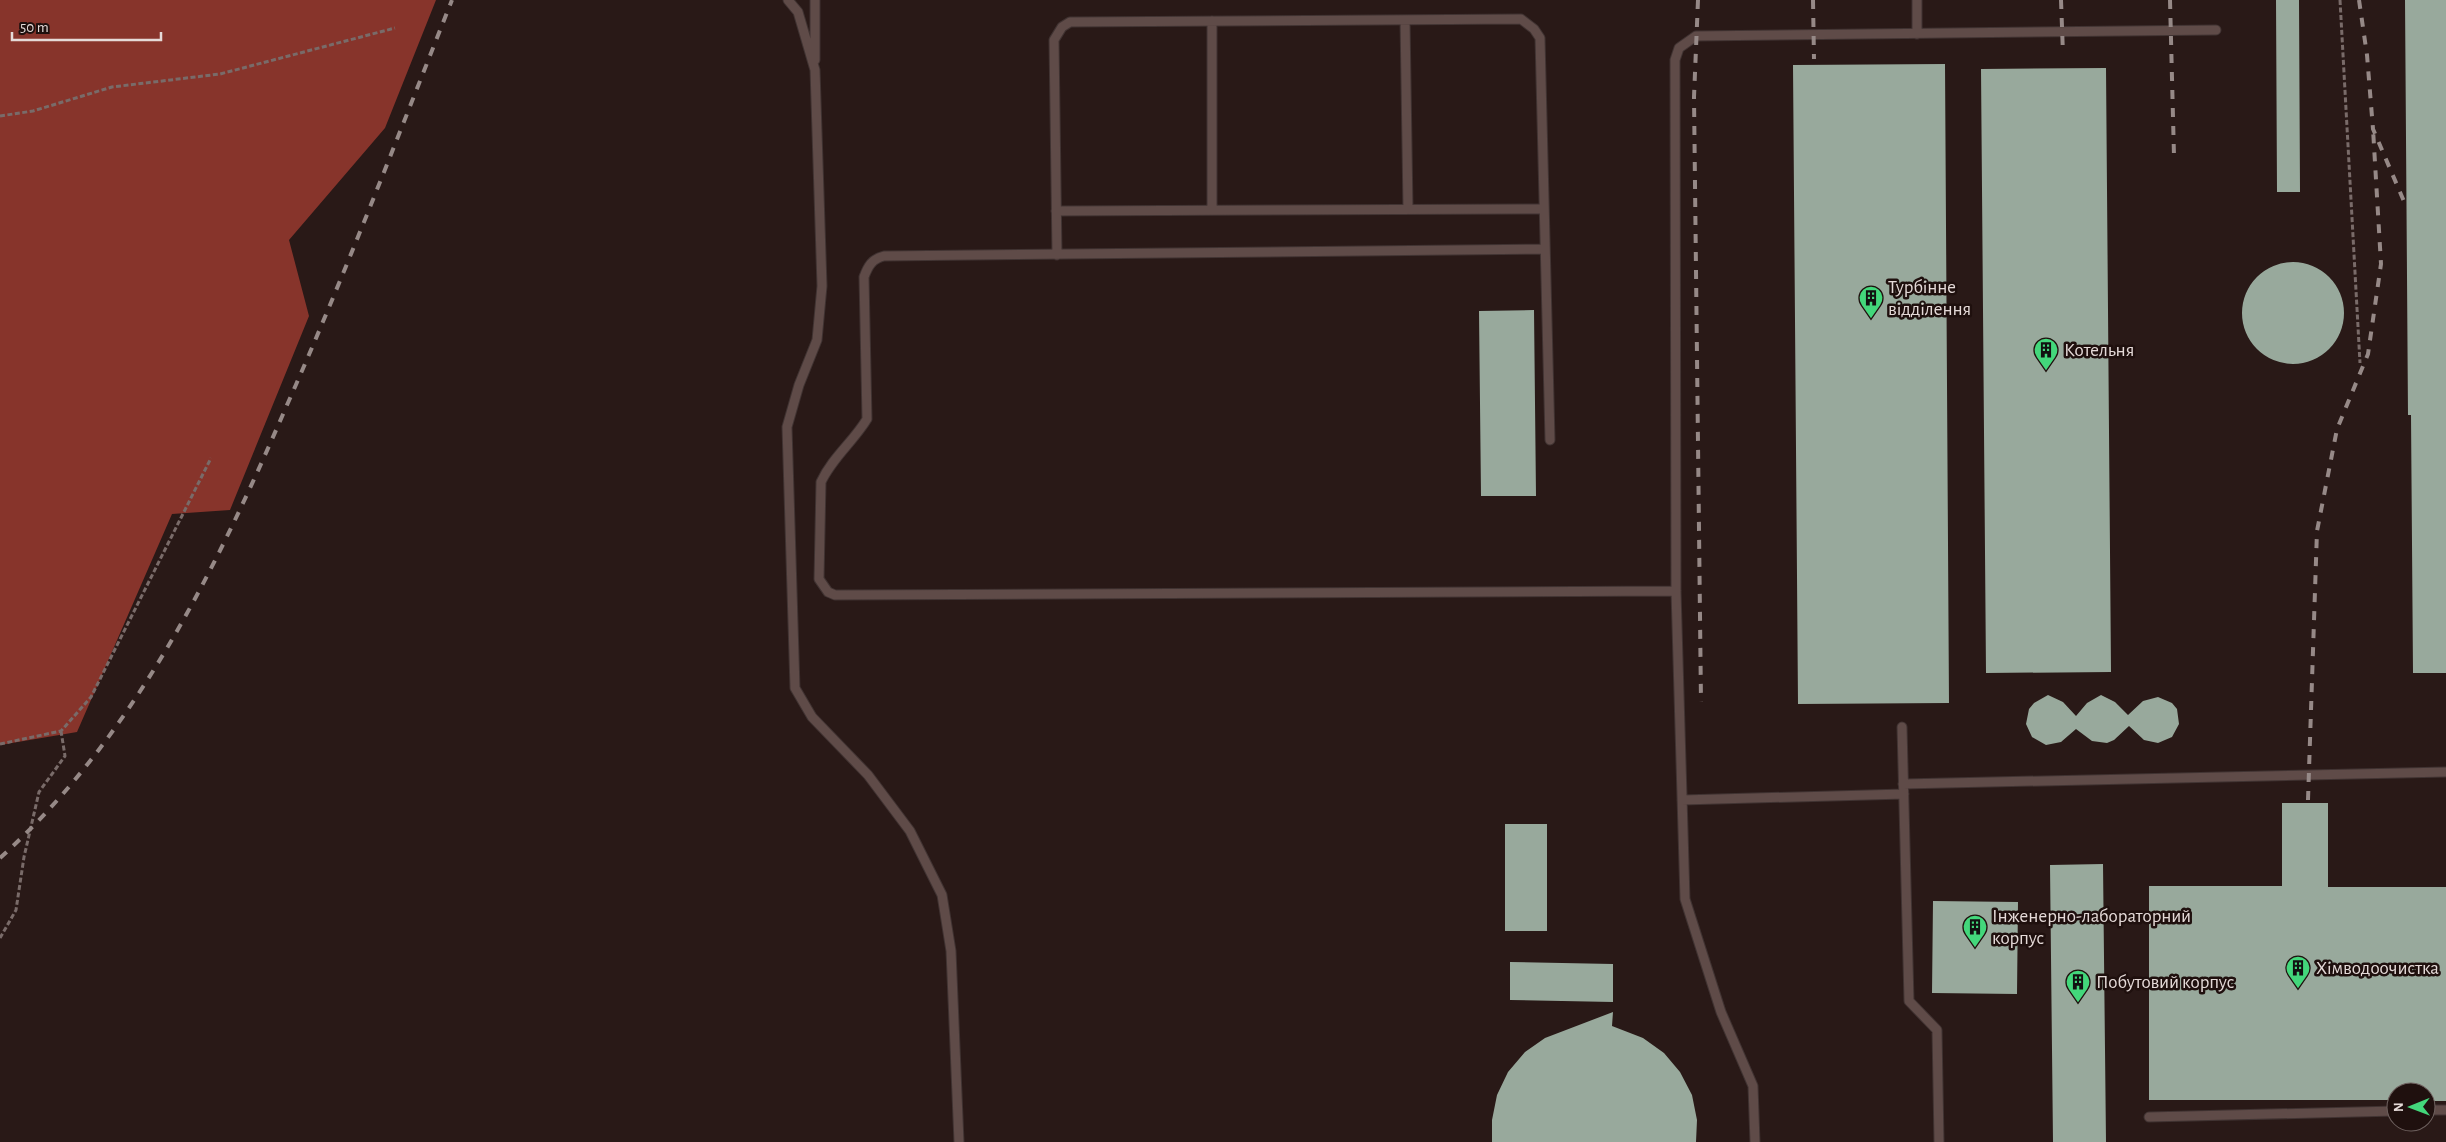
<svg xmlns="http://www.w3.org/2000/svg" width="2446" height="1142" viewBox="0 0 2446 1142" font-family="'Alegreya Sans',sans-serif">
<rect width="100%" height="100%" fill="#291917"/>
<path fill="#87342b" d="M0 0H436L385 128 289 240 309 316 230 510 172 514 77 732 0 745Z"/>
<path fill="#98a99c" d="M2276 0H2299L2300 192H2277Z
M2405 0H2446V673H2413L2411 415H2408Z
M1945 64 1949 703 1798 704 1793 65Z
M2106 68 2111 672 1986 673 1981 69Z
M2242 313a51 51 0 1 1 102 0a51 51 0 1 1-102 0Z
M1534 310 1536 496H1481L1479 311Z
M2048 695 2063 702 2076 716 2087 703 2101 695 2115 702 2128 715 2143 701 2158 697 2172 703 2177 709 2179 724 2172 737 2158 743 2144 740 2129 726 2114 740 2107 743 2092 741 2076 729 2061 742 2046 745 2032 737 2026 724 2029 709 2034 703Z
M2282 803H2328V887H2446V1101H2426V1092H2396V1100H2149V886H2282Z
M1505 824H1547V931H1505Z
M2103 864 2106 1142H2053L2050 865Z
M1933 901 2018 902 2017 994 1932 993Z
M1510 962 1613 964V1002L1510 1000Z
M1613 1012 1612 1026 1643 1038 1664 1053 1680 1072 1692 1095 1697 1120 1696 1142H1492V1120L1497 1095 1508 1072 1525 1052 1545 1038Z"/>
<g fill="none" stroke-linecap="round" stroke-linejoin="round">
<defs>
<path id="service" d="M788 0 798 12 815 70 822 286 817 340 799 385 787 427 795 688 812 717 868 775 910 831 942 895 951 951 959 1142
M815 0V60
M1405 20 1408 209
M1212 21V210
M1917 34V0
M1056 211 1544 209
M1545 249 884 256C872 259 868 266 864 277L867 419C853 442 832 458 821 482L819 579 828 592 835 595 1676 591
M1057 255 1054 40 1062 27 1070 22 1521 19 1534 29 1540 38 1550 440
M1902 727 1909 1001 1937 1030 1939 1142
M1903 784 2446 772
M1682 800 1904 794
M2426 1110H2446
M2149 1117 2396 1111
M1755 1142 1753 1086 1721 1012 1685 899 1676 591 1675 60 1679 48 1696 36 2216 30"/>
</defs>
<use href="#service" stroke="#403332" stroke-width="11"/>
<path stroke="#796b69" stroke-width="3" stroke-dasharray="5 2.5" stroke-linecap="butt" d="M2340 0 2360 363
M0 116 33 111 112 87 220 74 395 28
M0 744 61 731 91 697 211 458
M0 938 16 910 24 857 39 792 65 756 61 731"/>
<use href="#service" stroke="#5f4b48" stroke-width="9"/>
<path stroke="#968987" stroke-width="4" stroke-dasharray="9 9" stroke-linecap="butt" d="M1698 0 1694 97 1701 702
M1813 0 1814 59
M2061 0 2063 54
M2170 0 2174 156
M2359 0 2367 55 2373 129 2406 206
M2308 800 2317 531 2337 429 2368 354 2381 264 2373 129
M0 858C135 736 216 569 287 405 346 272 398 136 452 0"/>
</g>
<defs>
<symbol id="building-pin" viewBox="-11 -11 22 30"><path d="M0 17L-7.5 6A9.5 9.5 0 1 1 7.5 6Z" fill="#43d77b" stroke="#1f100e"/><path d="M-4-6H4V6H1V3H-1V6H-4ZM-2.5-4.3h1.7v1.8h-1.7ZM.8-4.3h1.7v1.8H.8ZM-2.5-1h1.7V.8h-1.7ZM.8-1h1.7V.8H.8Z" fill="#111"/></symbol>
</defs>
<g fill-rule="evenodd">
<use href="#building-pin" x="1857" y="284" width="28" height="38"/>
<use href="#building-pin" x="2032" y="336" width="28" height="38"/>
<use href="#building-pin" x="1961" y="913" width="28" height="38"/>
<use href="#building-pin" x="2284" y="954" width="28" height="38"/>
<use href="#building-pin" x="2064" y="968" width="28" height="38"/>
</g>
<g text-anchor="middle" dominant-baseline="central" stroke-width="5" stroke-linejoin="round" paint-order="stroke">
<g font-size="19" fill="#e5dad8" stroke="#1f100e" text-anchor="start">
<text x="1888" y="287">Турбінне<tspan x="1888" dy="22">відділення</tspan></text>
<text x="2064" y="350">Котельня</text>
<text x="1992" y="916">Інженерно-лабораторний<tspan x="1992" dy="22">корпус</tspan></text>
<text x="2316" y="968">Хімводоочистка</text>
<text x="2096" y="982">Побутовий корпус</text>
</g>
</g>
<g transform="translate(2411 1107) rotate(269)"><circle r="24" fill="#1f100e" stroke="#6e615f"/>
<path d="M0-4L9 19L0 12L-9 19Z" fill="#43d77b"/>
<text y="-8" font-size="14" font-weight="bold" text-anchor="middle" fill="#e5dad8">N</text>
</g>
<path d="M12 32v8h149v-8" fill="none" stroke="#e5dad8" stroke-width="2.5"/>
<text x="20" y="32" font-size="15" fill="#e5dad8" stroke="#1f100e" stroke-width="4" paint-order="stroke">50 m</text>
</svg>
